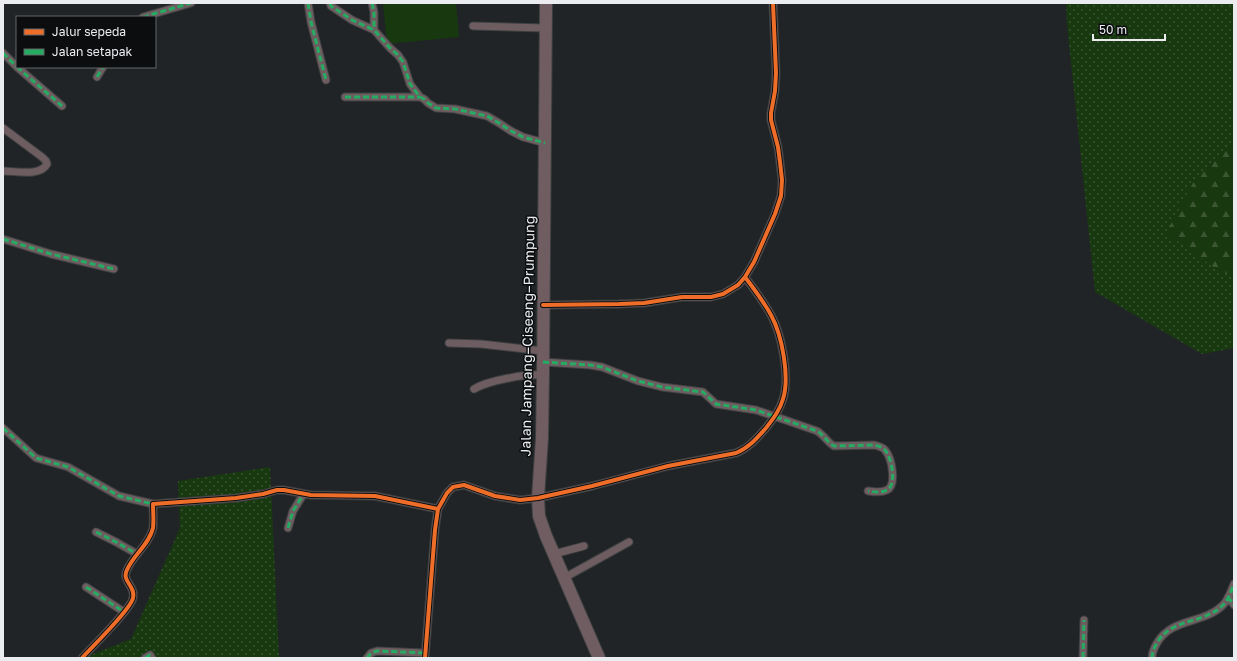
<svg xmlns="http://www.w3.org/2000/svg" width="1237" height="661" viewBox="0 0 1237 661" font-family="'Golos Text',sans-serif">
<defs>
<pattern id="grass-dots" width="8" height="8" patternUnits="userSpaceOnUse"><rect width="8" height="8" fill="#183910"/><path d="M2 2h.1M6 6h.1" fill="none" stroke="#3a5633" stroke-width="1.8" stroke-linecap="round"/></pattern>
<pattern id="forest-firs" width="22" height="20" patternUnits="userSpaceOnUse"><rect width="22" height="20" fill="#183910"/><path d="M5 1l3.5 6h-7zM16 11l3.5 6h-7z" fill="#3a5633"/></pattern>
</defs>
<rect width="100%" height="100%" fill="#212426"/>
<path fill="url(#grass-dots)" d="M1066 3H1234V348L1202 354 1095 292 1067 24Z
M270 467 279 658H83L131 639 180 528 178 481Z"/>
<path fill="url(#forest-firs)" d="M1234 141V275L1219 271 1166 233 1193 183Z"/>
<path fill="#183910" d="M383 3H456L459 37 387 44Z"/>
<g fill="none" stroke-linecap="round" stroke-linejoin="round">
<defs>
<path id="street" d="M308 3 311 22 326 80
M330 3 331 6 352 20 374 30 390 48 398 55 403 62 410 84 420 97 424 99 428 103 436 108 455 109 487 116 499 123 511 131 523 137 545 143
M372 3 374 12V30
M143 17 191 3
M473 26 546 28
M3 53 17 67
M17 67 62 106
M97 77 103 67
M345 97H420
M3 128 42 157 46 161 47 164C40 177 16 171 3 171
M3 239 51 254 114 269
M543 305 619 304 644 303 682 297H711L723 294 738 285 745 277 754 262 775 214 781 196 782 180 780 162 778 147 771 120V113L775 91 776 73 773 3
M449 343 481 344 543 351
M543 362 590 365 602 367 638 381 662 387 703 392 716 404 756 410 817 431C824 435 827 442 834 446L874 445C878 446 883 447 885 450 892 458 897 485 887 490 881 493 874 492 868 491
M474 389C489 380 526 374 543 375
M3 428 36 458 68 467 119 496 153 504
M288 528 293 511 303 495
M96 532 116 542 137 554
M554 554 584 546
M564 578 629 542
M86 587 124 612
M1228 597 1234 605
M82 658C92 647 131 609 133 598 136 586 121 581 127 570 133 555 149 545 153 528 154 521 153 512 153 504L236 498 263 494 277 490H284L311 495 375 496 438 509
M145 658 150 655 152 658
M367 658 371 653 377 651 425 653
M425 658 435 530 438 509 447 493 453 487 464 485 495 496 520 500 538 498 592 486 668 466 736 453C749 448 757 438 766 428 773 419 780 410 783 399 790 377 782 335 771 315 764 302 754 289 745 277
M1083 658 1084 620
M1152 658C1152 653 1154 648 1157 643 1171 618 1203 624 1222 606 1228 601 1231 591 1234 584"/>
<path id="primary" d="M546 3 543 375 542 438 538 498 539 516 546 536 599 658"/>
</defs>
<use href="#street" stroke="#3e4041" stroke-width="9"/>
<use href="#primary" stroke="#3e4041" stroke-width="14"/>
<use href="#street" stroke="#6e5d60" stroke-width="7"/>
<use href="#primary" stroke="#6f5d61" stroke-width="12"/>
<path stroke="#26ab63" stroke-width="3" stroke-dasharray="6 3" stroke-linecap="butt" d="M308 3 311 22 326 80
M330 3 331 6 352 20 374 30 390 48 398 55 403 62 410 84 420 97 424 99 428 103 436 108 455 109 487 116 499 123 511 131 523 137 545 143
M372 3 374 12V30
M143 17 191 3
M3 53 17 67
M17 67 62 106
M97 77 103 67
M345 97H420
M3 239 51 254 114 269
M543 362 590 365 602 367 638 381 662 387 703 392 716 404 756 410 817 431C824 435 827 442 834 446L874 445C878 446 883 447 885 450 892 458 897 485 887 490 881 493 874 492 868 491
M3 428 36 458 68 467 119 496 153 504
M288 528 293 511 303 495
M96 532 116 542 137 554
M86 587 124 612
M1228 597 1234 605
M145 658 150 655 152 658
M367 658 371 653 377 651 425 653
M1083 658 1084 620
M1152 658C1152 653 1154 648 1157 643 1171 618 1203 624 1222 606 1228 601 1231 591 1234 584"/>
<defs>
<path id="cycleway" d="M543 305 619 304 644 303 682 297H711L723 294 738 285 745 277 754 262 775 214 781 196 782 180 780 162 778 147 771 120V113L775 91 776 73 773 3
M82 658C92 647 131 609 133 598 136 586 121 581 127 570 133 555 149 545 153 528 154 521 153 512 153 504L236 498 263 494 277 490H284L311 495 375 496 438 509
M425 658 435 530 438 509 447 493 453 487 464 485 495 496 520 500 538 498 592 486 668 466 736 453C749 448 757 438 766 428 773 419 780 410 783 399 790 377 782 335 771 315 764 302 754 289 745 277"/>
</defs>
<use href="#cycleway" stroke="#0b0d0e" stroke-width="6"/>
<use href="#cycleway" stroke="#ee6e29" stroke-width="4"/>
</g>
<g text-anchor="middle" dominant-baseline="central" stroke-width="3" stroke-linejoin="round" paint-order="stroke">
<g font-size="14" fill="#eaecef" stroke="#0b0d0e">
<text transform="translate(527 336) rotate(-89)">Jalan Jampang–Ciseeng–Prumpung</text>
</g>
</g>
<rect width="1237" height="661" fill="none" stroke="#eaecef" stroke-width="8"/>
<rect x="16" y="16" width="140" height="52" fill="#0b0d0e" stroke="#646668"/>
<rect x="24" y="29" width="20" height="6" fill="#ee6e29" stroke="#646668"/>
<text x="52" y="36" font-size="12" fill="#eaecef">Jalur sepeda</text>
<rect x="24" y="49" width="20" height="6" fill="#26ab63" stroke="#646668"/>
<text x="52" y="56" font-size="12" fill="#eaecef">Jalan setapak</text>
<path d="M1093 34v6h72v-6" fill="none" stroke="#eaecef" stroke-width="2"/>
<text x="1099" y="34" font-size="12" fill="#eaecef" stroke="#0b0d0e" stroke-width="3" paint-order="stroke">50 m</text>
</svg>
